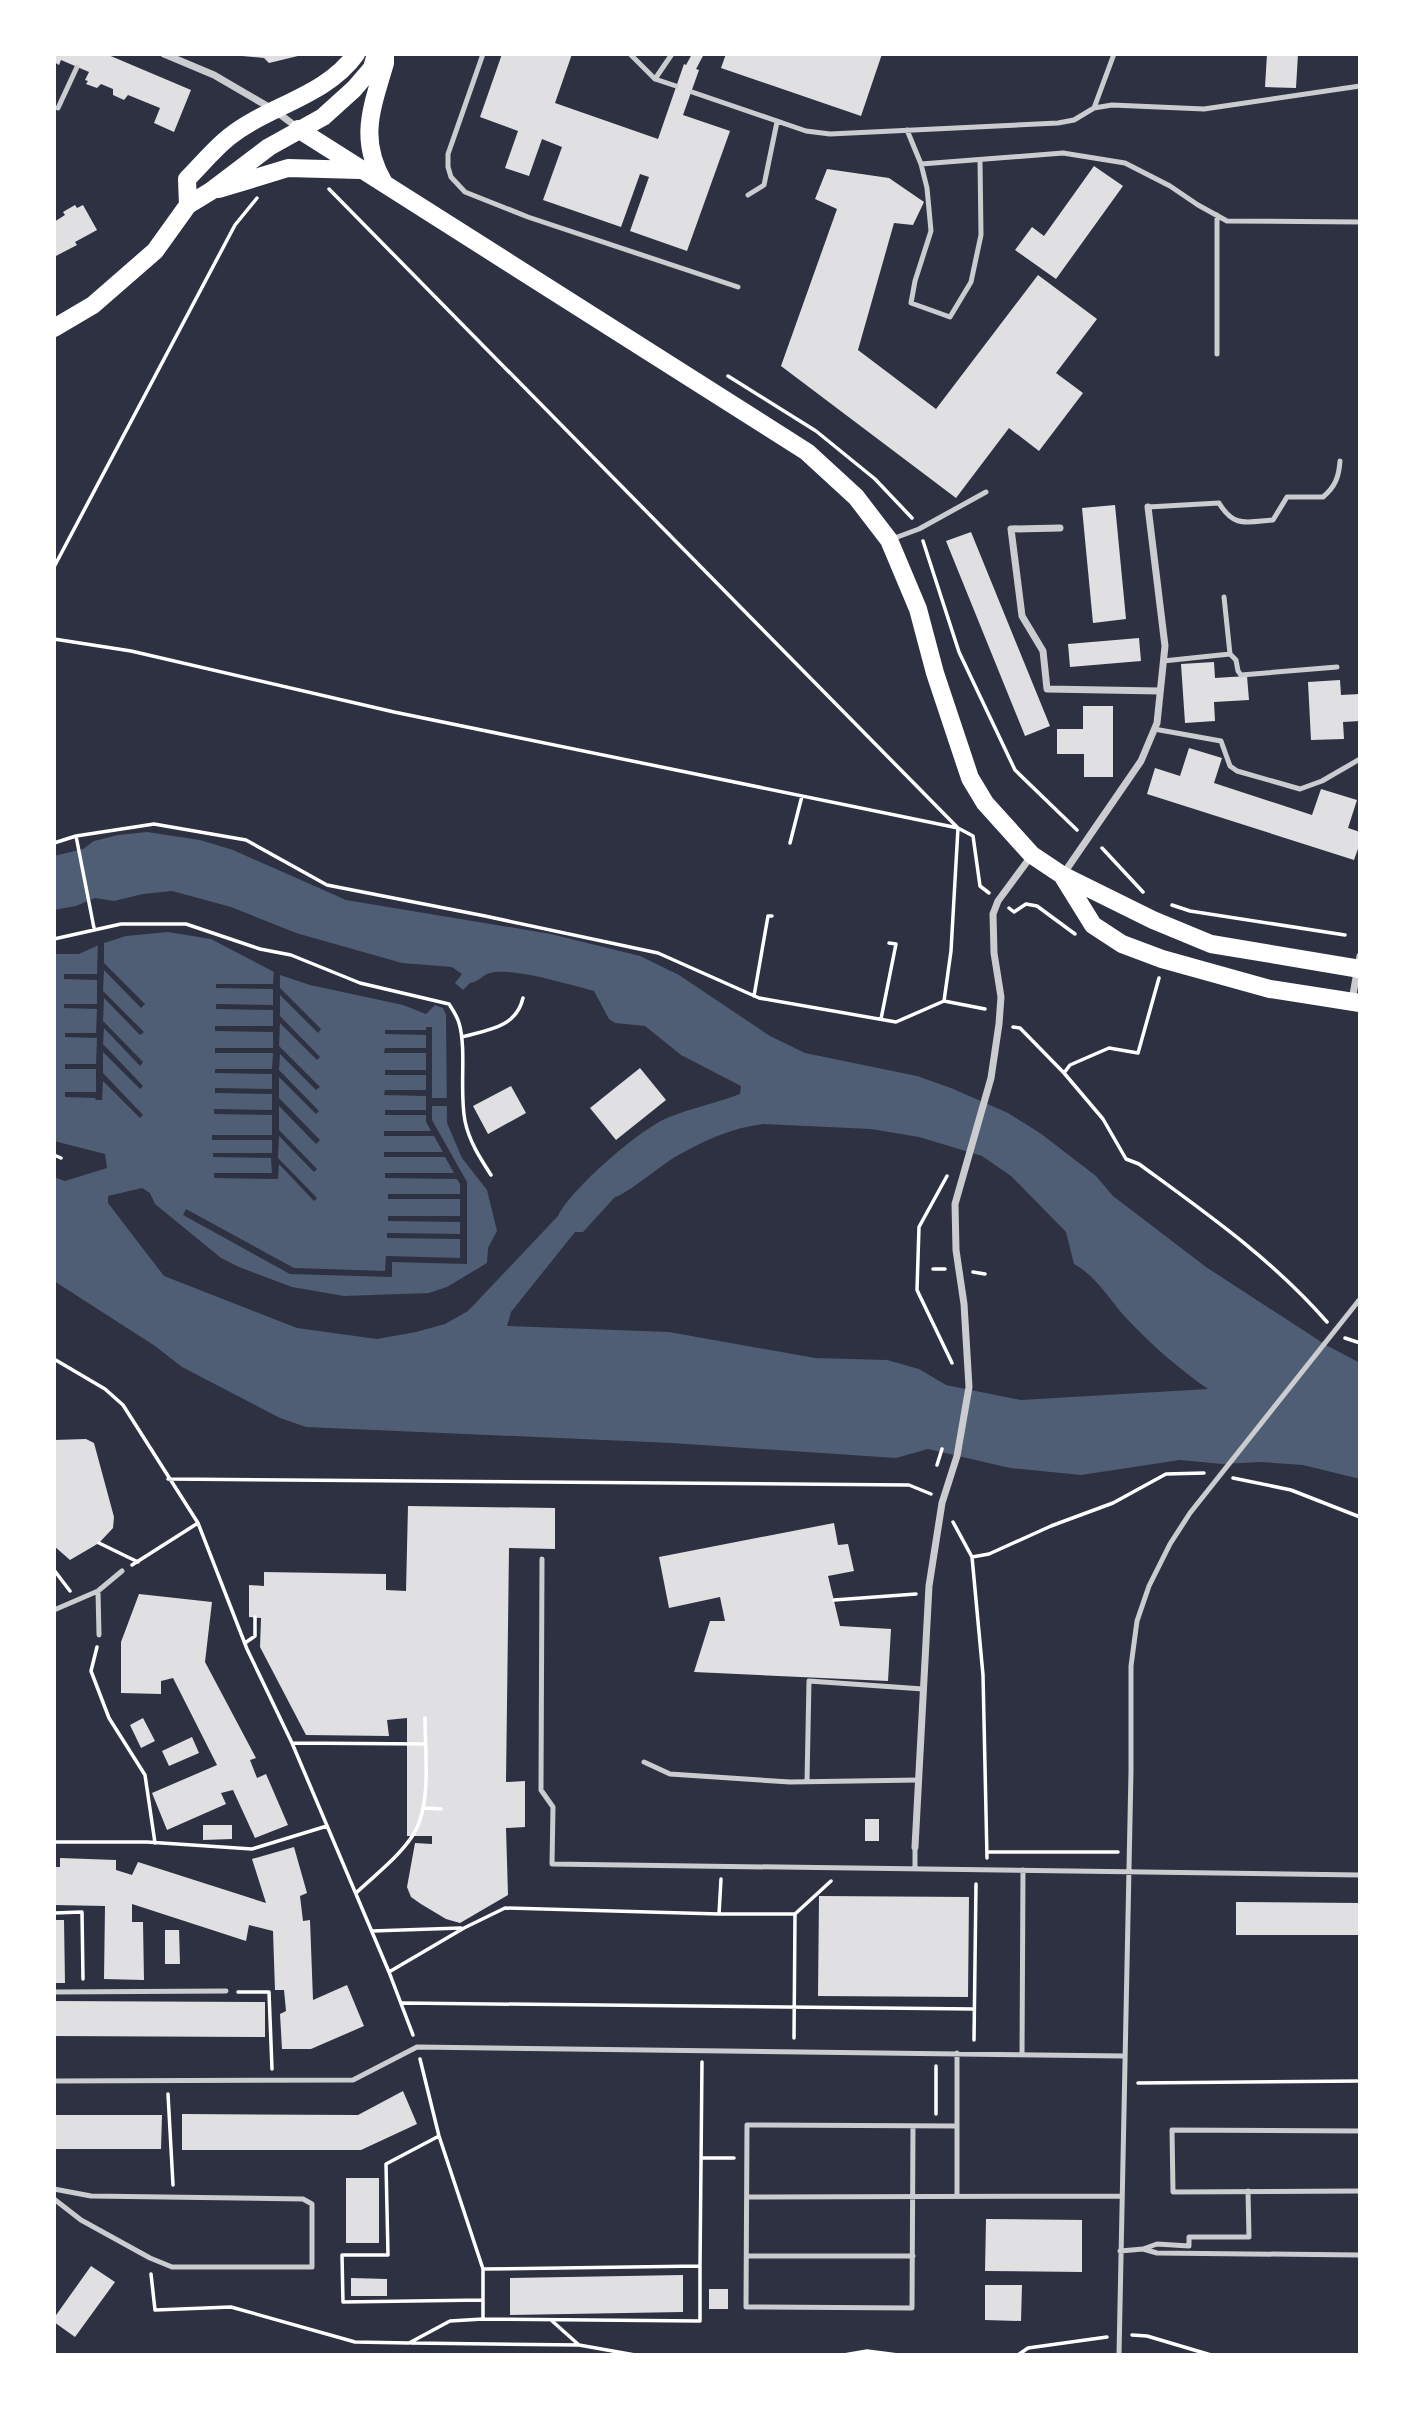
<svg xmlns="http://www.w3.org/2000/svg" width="1414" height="2409" viewBox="0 0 1414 2409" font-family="'Sofia Sans Condensed',sans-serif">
<rect width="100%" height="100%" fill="#2d3142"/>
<path fill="#4f5d75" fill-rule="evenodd" d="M147 832 200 840 233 850 346 900 551 934 640 956 679 975 770 1036 805 1053 917 1076 951 1088 1008 1113 1040 1133 1096 1176 1113 1196 1206 1267 1326 1345 1360 1363V1479L1303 1465 1261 1462 1222 1464 1180 1460 1081 1475 1010 1468 928 1449 896 1458 672 1443 306 1427 280 1418 182 1367 155 1346 54 1281V1177L65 1181 107 1168 105 1154 54 1141V954H79L101 944 126 936 168 932 211 939 280 975 310 985 403 1005 426 1014 435 1005 443 1008 446 1015 447 1123 462 1158 487 1190 497 1231 488 1248 487 1263 447 1287 429 1293 344 1296 292 1287 239 1267 221 1258 155 1204 150 1193 142 1188 108 1196V1203L164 1276 297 1328 377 1339 416 1332 445 1324 468 1311 558 1216C571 1189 639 1130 667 1118 691 1108 716 1103 740 1094L741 1086 681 1055 645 1026 615 1023 609 1019 594 991C570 985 512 967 490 973 482 975 479 982 470 983L463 990 455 983 462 974 452 967 402 963 296 933 231 907 172 891 143 894 114 901 95 898 76 906 54 910V856L83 849 94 841 118 835ZM763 1124 871 1129 919 1137 982 1156 1011 1176 1066 1232 1074 1264C1098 1277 1111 1303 1130 1322 1154 1347 1179 1369 1208 1389L1021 1400 946 1385 919 1369 887 1360 815 1358 669 1332 507 1326 511 1312 575 1232H583L615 1197C624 1196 663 1164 675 1157 703 1141 731 1128 763 1124Z"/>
<path fill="#2d3142" d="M104 939V963L145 1004 141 1008 104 970 103 991 144 1032 140 1035 104 998 103 1021 143 1062 140 1066 104 1028 103 1044 143 1086 140 1089 103 1052V1073L143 1115 140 1118 103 1081 102 1100H96L95 1098 65 1097V1092H96V1069H65V1064H96L97 1038 65 1037V1033H96L97 1009 64 1008V1004H97V980L64 979V974H97L98 941Z
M274 967 280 971V988L321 1029 318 1033 280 995V1016L320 1057 317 1060 280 1023 279 1046 320 1087 316 1090 280 1054 279 1070 319 1111 316 1114 279 1077V1098L320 1140 316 1144 279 1106V1130L317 1169 314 1172 279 1136 278 1158 317 1198 314 1201 279 1164 278 1179 214 1178V1173H272L271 1158 213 1157V1153H272V1140H212V1135H272V1115L214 1114V1109L272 1110V1094L215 1093V1088L272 1089V1074L215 1073V1069H272L273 1053H215V1048H273V1032L215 1031V1026H273V1010L216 1009V1004L273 1005V989L216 988V984H273Z
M426 1027H432V1098H450V1106H432V1120L467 1182V1264L392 1262V1277L290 1274 183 1215 186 1209 294 1268 385 1271 386 1256 460 1258V1239L387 1238V1233L460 1234V1222L388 1221V1216H460V1199H388V1194H460V1184L457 1179 385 1178V1173H454L445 1157H384V1152H443L434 1136H384V1131H431L426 1122V1115H385V1110H426V1096L384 1095 385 1090H426V1075H385V1070H426V1053H384L385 1048H426V1035L385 1034V1030H426Z"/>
<path fill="#e0e0e3" d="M54 54H106L191 90 174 132 154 123 160 108 128 95 124 100 113 95V89L101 84 97 88 86 84 88 81 85 80 89 72 61 60 59 65 54 62Z
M242 54H302V55L269 63 264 58 242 56Z
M502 54H572L555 103 658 139 684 64 686 65 692 54H704L696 69 699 70 683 115 730 131 687 251 630 231 649 177 640 174 621 227 543 200 562 147 542 139 529 176 505 168 518 131 480 117Z
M726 54H882L861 116 721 68Z
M1267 54H1298L1296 88 1265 87Z
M1094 166 1123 186 1056 279 1015 250 1032 227 1044 236Z
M827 169 889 178 924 202 913 225 894 223 858 350 936 409 1038 275 1097 319 1056 373 1083 393 1039 451 1009 428 956 498 781 366 837 209 815 199Z
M75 205 77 208 83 205 97 230 75 242 77 245 54 257V222L65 215 63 212Z
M1115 505 1126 619 1093 623 1082 508Z
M971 532 1050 726 1025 736 946 541Z
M1139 638 1141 661 1070 667 1068 644Z
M1214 662 1215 678 1247 676 1249 700 1214 702 1215 721 1185 723 1181 664Z
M1340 680 1341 695 1360 694V721L1343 722 1344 739 1311 740 1308 682Z
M1083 706H1113V777H1084V754H1057V729H1083Z
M1189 748 1222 758 1214 783 1312 815 1321 789 1357 800 1348 828 1360 832V843L1354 860 1147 794 1155 768 1180 776Z
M640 1068 666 1100 616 1140 590 1108Z
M511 1086 526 1113 488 1134 473 1106Z
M86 1439 94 1443 114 1517 113 1528 99 1543 70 1560 54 1546V1440Z
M408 1506 555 1508V1549L509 1548 506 1782 525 1781V1827L506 1828 508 1895 460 1923 446 1919 421 1904 411 1897 407 1887 415 1843 432 1844V1836H407V1718L387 1720 389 1736 306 1735 260 1647 261 1618 249 1617V1585L264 1586V1572L386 1574V1590L406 1591Z
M834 1523 838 1545 848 1544 854 1571 828 1576 840 1626 891 1629 888 1681 694 1672 710 1621H725L720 1597 669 1608 659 1557Z
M139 1594 212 1602 205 1662 256 1758 250 1760 257 1778 266 1774 288 1825 255 1838 233 1790 221 1793 226 1804 167 1830 152 1793 217 1765 173 1678 161 1681V1694L121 1693V1642Z
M143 1718 155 1741 141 1748 130 1725Z
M192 1737 199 1753 169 1766 162 1751Z
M865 1819H879V1841H865Z
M203 1825H232V1839L203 1840Z
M294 1847 307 1893 300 1896 303 1921 310 1920 313 2000 347 1985 364 2026 311 2049H282L280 2014 286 2011 284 1990H275L273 1931 249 1925 246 1941 132 1904V1922H143L144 1980 104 1979 105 1906 54 1905V1867H60V1858L116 1860V1870L132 1875 138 1862 266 1903 252 1859Z
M819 1896 969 1897 968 1997 818 1996Z
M1236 1902 1360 1903V1935H1236Z
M54 1920H64L65 1983H54Z
M165 1930H179L180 1964H165Z
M54 2001 265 2002V2037L54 2036Z
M403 2091 417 2124 361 2150H182V2114L358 2115Z
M54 2115H162L161 2149H54Z
M346 2178H379V2243H346Z
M986 2219 1082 2220V2272L985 2271Z
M91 2266 115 2282 75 2337 54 2322V2318Z
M683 2275V2312L510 2315V2278Z
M351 2278 387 2279V2296H351Z
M985 2285H1022L1021 2321 985 2320Z
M709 2289H728V2309H709Z"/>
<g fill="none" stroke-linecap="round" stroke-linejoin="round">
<path stroke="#fff" stroke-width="3.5" d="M329 189 957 827
M728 376 816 431 875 479 912 518
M923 541 959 652 1015 770 1077 830
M54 567 235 225 257 198
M54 639 131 651 394 712 958 828 973 836 980 886 989 893
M76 836 94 928
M54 843 76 836 154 824 246 840 327 885 485 916 658 953 759 998 896 1022 944 1001 985 1009
M790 843 802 796
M1102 848 1143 892
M1172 905 1190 911 1345 935
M1009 908 1014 912 1026 904 1037 906 1075 934
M54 939 121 924H186L260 949 291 955 360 983 449 1004C453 1010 457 1016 459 1023 467 1050 459 1091 465 1121 469 1141 480 1158 491 1175
M754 996 768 916H772
M944 1001 951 951 958 828
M881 1019 896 944 889 943
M1013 1027 1020 1028 1064 1073 1103 1119 1126 1159 1139 1164C1206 1213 1272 1259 1327 1322
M462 1037C487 1030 516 1028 523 998
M1064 1073 1070 1065 1109 1048 1138 1053 1159 978
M54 1155 61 1158
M947 1176 919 1227 917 1290 952 1363
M933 1269H945
M973 1272 985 1274
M1345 1338 1360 1343
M54 1359 105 1389 123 1405 198 1523 247 1649 292 1743 389 1972 413 2035
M937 1465 942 1449
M1233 1478 1291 1490 1360 1517
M168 1479 909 1485 931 1494
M953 1522 972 1557 983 1675 987 1858
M99 1543 138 1562
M972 1557 989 1554 1051 1526 1113 1503 1166 1474 1204 1473
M132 1565 198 1523
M54 1570 70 1591
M834 1600 916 1594
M245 1643 255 1636V1617
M97 1647 91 1671 109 1718 145 1775 155 1843
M292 1743 425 1744
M424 1808 441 1809
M54 1842H147L252 1849 327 1826
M987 1852H1118
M356 1893C375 1875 399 1857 413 1835 432 1805 425 1753 425 1718
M54 1913 82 1912 83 1979
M719 1914 721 1879
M372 1931 461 1928
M389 1972 464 1928 505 1908 719 1914H795L831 1881
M238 1992H269L272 2069
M402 2003 974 2009
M794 2038 795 1914
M974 2040 976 1884
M420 2059 439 2136 483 2269V2319L700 2321V2266
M1138 2083 1360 2081
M168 2094 173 2185
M936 2114V2066
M439 2136 386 2164 388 2255H342L343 2302 483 2300
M701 2158H734
M483 2269 700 2266 702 2062
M151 2274 155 2310 231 2307 355 2342 409 2343 450 2321 483 2319
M551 2320 579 2345 635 2355
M1132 2335 1147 2336 1211 2355
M411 2343 579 2345
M844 2355 867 2351 898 2355
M1018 2355 1028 2348 1107 2337"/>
<path stroke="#caccd0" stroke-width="5" d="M483 54 448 154V167L451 177 465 192 528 217 738 287
M630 54 655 79 676 86
M655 79 672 54
M692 92 806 131 830 134 1058 123 1074 120 1094 108 1112 105 1204 109 1360 86
M58 108 77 67
M1094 108 1114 54
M907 130 921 164 1063 153 1125 163 1170 186 1198 205 1227 221 1360 222
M921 164 927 188 931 231 915 281 911 303 950 317 971 282 981 235 980 160
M748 195 764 185 777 122
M1217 354V215
M1148 507 1219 503C1234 528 1246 522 1273 520L1287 497H1323C1335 487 1339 477 1340 461
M892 539 919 529 986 492
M1224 597 1230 654
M1163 661 1230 654 1236 660 1238 671 1241 675 1337 667
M1154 729 1221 741 1230 766 1237 771 1300 789 1322 781 1360 759
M542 1559 541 1790 553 1807 552 1864 1360 1875
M98 1591 99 1635
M54 1610 98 1591 122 1571
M644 1762 670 1774 790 1782 918 1780
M807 1782 809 1681 923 1689
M915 1847V1869
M54 1992 226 1991
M957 2053V2196
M1022 2055 1023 1870
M54 2081 353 2080 417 2047 1124 2056
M913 2126 912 2308 746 2307 747 2125 956 2126
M1360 2131 1172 2130 1173 2192 1360 2191
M54 2189 91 2196 303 2199 312 2204V2267H172L150 2258 81 2220 54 2199
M747 2197 1121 2196
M1143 2249 1157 2244 1189 2246V2237H1249L1248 2191
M1120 2251 1143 2249 1157 2253 1360 2255
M747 2256H913
M1119 2355 1131 1771V1666L1137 1621 1149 1586 1170 1544 1190 1513 1360 1299"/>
<path stroke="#caccd0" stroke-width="7" d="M164 54 214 75 274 110 298 128
M1060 528 1011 529 1022 616 1043 651 1047 689 1160 691
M1064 873 1141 761 1157 723 1165 646 1148 507
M1352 1000 1360 956
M915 1847 929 1586 942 1503 957 1456 969 1387 964 1304 956 1250 955 1204 991 1078 999 1024 1001 997 994 953 993 914 998 901 1032 855"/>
<path stroke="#fff" stroke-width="18" d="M298 129 807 452 856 497 889 540 918 609 935 673 970 778 985 803 1032 855 1062 875 1153 920 1211 944 1360 969
M384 183C358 139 372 108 385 63V56
M219 189 288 168 360 170
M188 205 187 179C201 165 214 149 229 137 269 105 325 97 356 54
M54 328 93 305 155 251 188 205 211 191 269 147 323 117 354 89 372 68 376 54
M1062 875 1093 925 1122 944 1162 959 1270 989 1360 1003"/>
</g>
<rect width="1414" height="2409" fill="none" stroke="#ffffff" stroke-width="112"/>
</svg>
